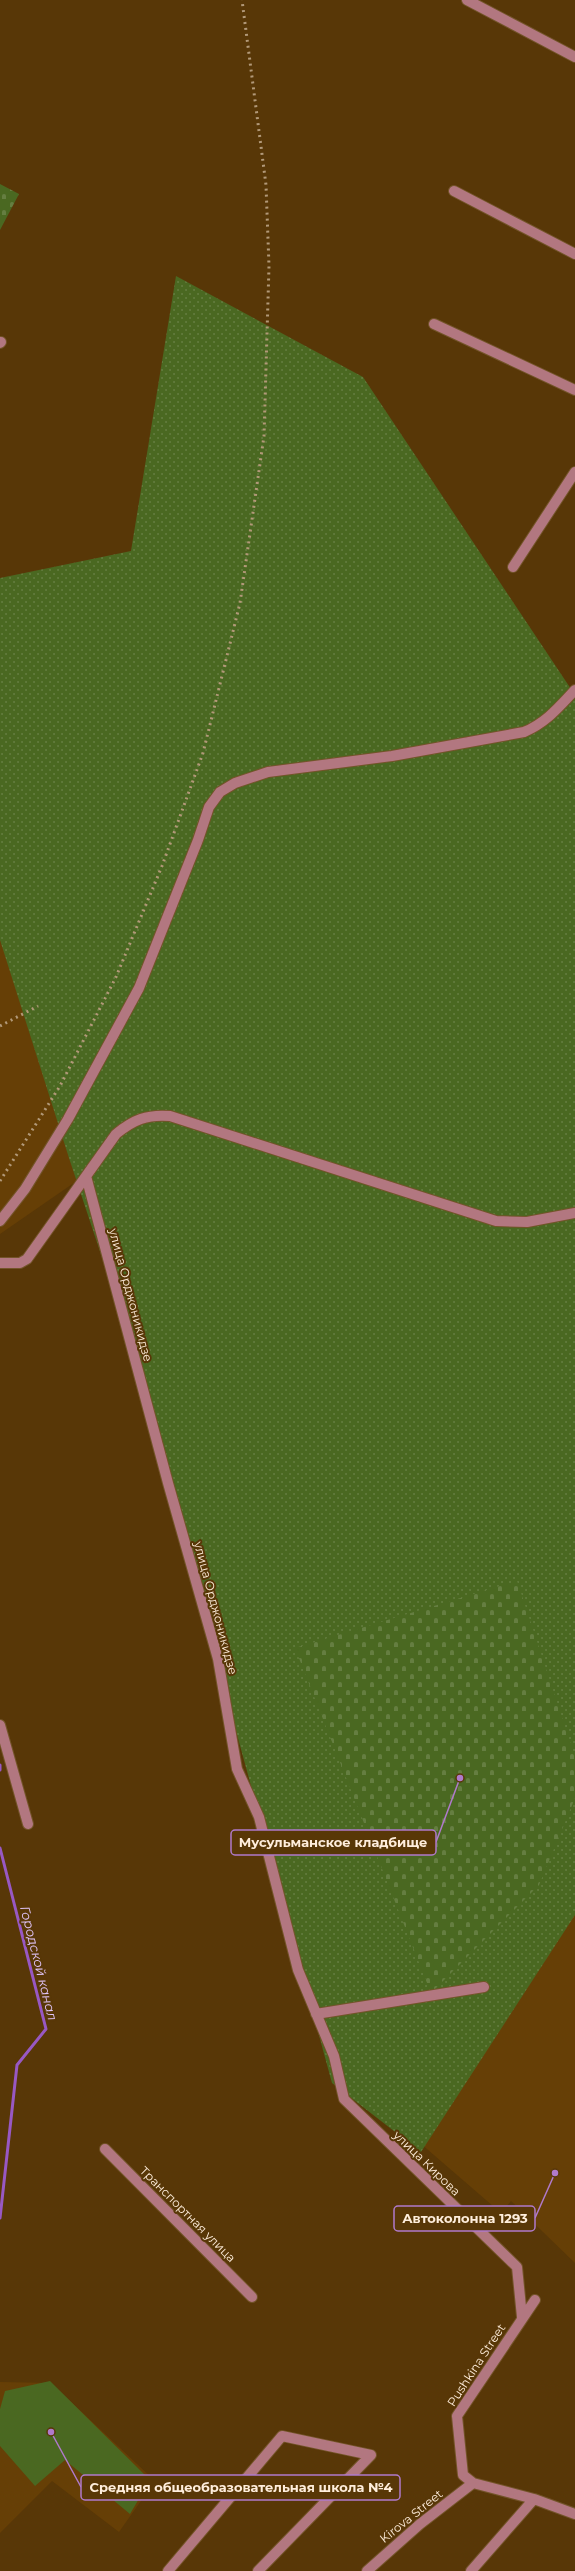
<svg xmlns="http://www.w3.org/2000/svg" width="575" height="2571" viewBox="0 0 575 2571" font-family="Montserrat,sans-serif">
<defs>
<pattern id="grass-dots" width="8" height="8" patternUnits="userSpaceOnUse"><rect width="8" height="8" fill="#4a6821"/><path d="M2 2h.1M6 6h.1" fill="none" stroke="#657e41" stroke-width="1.8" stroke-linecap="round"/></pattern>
<pattern id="cemetery-stones" width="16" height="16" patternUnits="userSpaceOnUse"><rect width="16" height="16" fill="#4a6821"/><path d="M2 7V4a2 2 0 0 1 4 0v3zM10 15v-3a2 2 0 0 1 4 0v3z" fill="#657e41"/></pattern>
</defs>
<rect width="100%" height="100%" fill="#583707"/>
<path fill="#663f06" d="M0 879 94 1169 0 1234Z
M575 1891V2263L511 2201 501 2213 420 2143Z
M0 2382 51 2383 155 2481 119 2532 52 2481 0 2533Z"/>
<path fill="url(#grass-dots)" d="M176 276 363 377 573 692 575 699V1915L421 2152 332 2083 130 1342 69 1158 0 940V578L131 551Z"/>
<path fill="url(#cemetery-stones)" d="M0 184 19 194 0 230Z
M517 1581 575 1757V1798L539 1885 431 1993 295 1648Z"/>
<path fill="#4a6821" d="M50 2381 150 2480 130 2514 65 2460 35 2486 0 2446V2409L5 2391Z"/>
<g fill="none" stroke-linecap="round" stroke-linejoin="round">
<path stroke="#9858c3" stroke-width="3" d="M0 1765V1770
M0 1848 46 2029 17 2065 0 2218"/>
<defs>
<path id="minor" d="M467 0 575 57
M454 191 575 254
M434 324 575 390
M0 343 1 342
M513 567 575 472
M86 1176 168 1483 218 1659 237 1769 259 1817 298 1970 334 2056 344 2099 517 2267 522 2317
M0 1221 25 1189 68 1119 139 988 198 840 209 807 220 792 235 783 268 772 392 756 524 732C546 723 559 707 575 690
M0 1263H20L27 1259 116 1134C133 1120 147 1114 170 1116L496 1221 527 1222 575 1213
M0 1725 28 1824
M316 2014 484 1987
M105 2149 252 2297
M535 2300 457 2416 463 2475 473 2483 534 2499 575 2514
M168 2571 282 2436 371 2455
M258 2571 371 2455
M367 2571 420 2524 473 2483
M471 2571 534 2499"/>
</defs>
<use href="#minor" stroke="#735429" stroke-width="12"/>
<use href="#minor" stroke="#b27780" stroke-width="10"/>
<path stroke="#b29979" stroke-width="3" stroke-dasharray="2 4" stroke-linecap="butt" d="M0 1026 38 1006
M0 1181 60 1086 116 977 162 866 203 753 240 603 264 436 269 266 266 185 242 0"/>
</g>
<g text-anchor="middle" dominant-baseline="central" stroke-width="4" stroke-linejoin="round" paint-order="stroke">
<g font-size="12" fill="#ffeedc" stroke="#583707">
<text transform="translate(131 1295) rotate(75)">улица Орджоникидзе</text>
<text transform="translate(216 1608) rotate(75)">улица Орджоникидзе</text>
<text transform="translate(427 2163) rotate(44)">улица Кирова</text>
<text transform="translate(188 2214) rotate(45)">Транспортная улица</text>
<text transform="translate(476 2365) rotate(-57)">Pushkina Street</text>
<text transform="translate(411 2516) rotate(-39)">Kirova Street</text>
</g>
<g font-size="13" font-style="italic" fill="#e2c5fa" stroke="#583707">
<text transform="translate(39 1963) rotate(76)">Городской канал</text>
</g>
</g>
<path fill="none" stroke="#b07acb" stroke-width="1.5" d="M460 1778L436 1842M555 2173L535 2218M51 2432L81 2487"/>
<g fill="#b07acb" stroke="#583707" stroke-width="1.5">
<circle cx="460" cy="1778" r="4"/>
<circle cx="555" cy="2173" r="4"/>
<circle cx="51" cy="2432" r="4"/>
</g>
<g fill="#583707" stroke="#b07acb" stroke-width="1.5">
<rect x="231" y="1830" width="205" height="25" rx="4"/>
<rect x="394" y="2206" width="141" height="25" rx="4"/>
<rect x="81" y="2475" width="319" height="25" rx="4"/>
</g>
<g font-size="13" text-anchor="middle" font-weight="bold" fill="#ffeedc">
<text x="333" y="1847">Мусульманское кладбище</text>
<text x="465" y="2223">Автоколонна 1293</text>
<text x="241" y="2492">Средняя общеобразовательная школа №4</text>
</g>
</svg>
